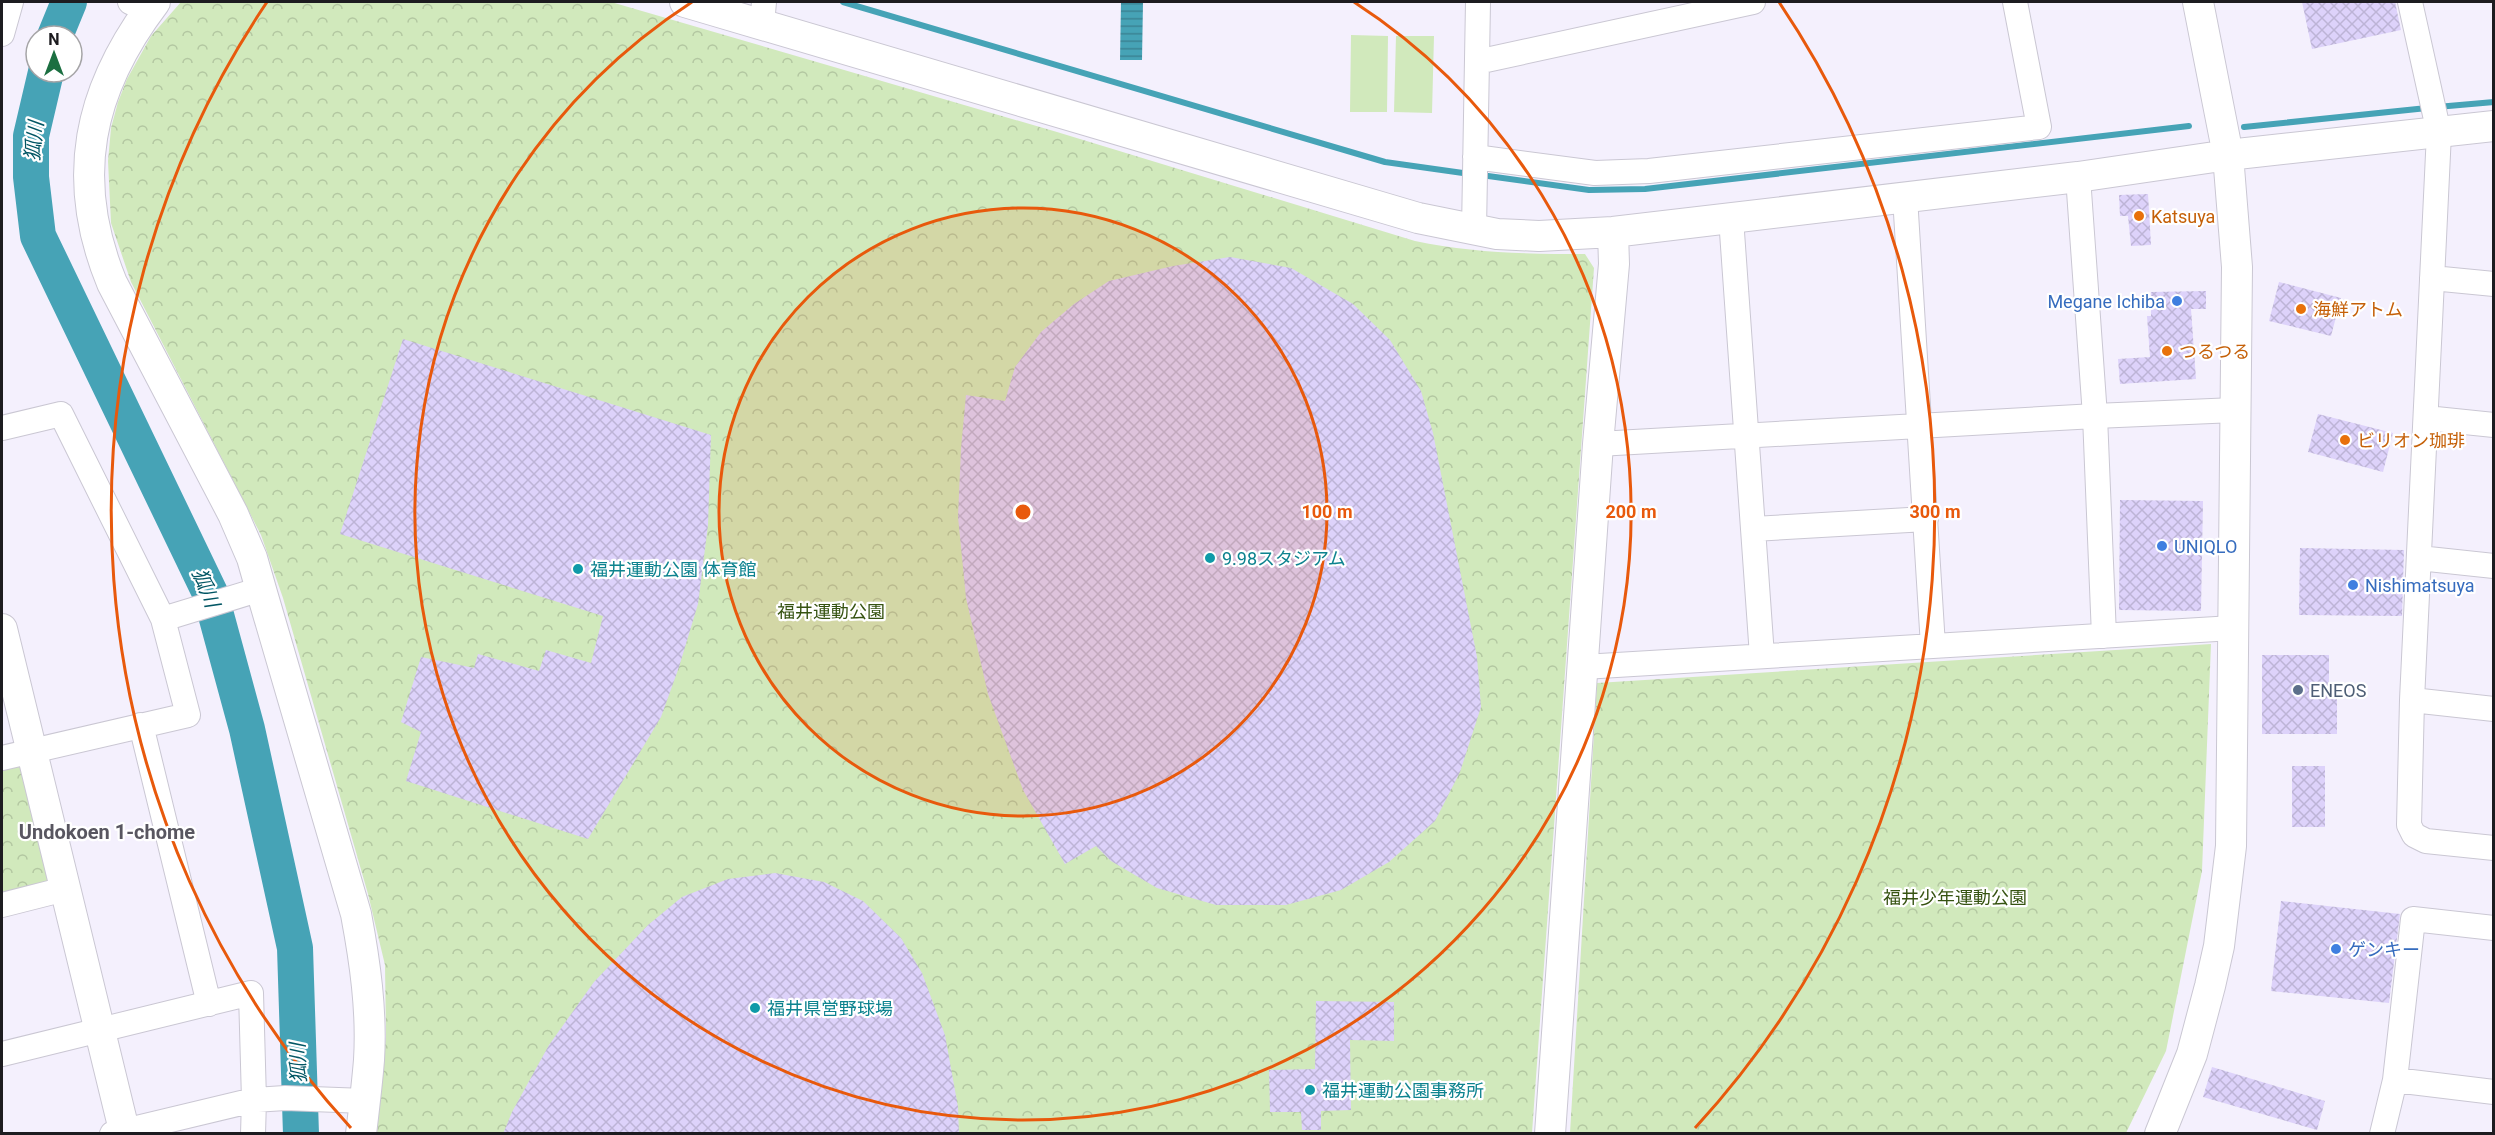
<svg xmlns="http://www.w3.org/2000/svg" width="2495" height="1135" viewBox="0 0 2495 1135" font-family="Roboto,'Noto Sans JP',sans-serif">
<defs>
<pattern id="park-crowns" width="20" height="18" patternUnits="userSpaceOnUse" patternTransform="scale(1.5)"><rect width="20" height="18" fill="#d1e9bc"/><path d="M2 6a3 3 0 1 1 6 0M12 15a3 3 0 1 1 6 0" fill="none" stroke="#b3c7a1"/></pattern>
<pattern id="water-rules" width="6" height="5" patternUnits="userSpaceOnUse" patternTransform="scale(1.5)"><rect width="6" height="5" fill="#46a3b6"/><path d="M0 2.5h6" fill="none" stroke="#3a8494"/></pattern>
<pattern id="building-cross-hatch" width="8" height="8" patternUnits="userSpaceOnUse" patternTransform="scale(1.5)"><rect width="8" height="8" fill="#ddd2fa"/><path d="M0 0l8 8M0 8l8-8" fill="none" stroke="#bdb4d6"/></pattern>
</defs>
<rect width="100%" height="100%" fill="#f4f0fd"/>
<path fill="#d1e9bc" d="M1351 35 1388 36 1387 112H1350Z
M1396 36H1434L1432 113 1394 112Z"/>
<path fill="url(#park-crowns)" d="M181 2H611L1057 132 1415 241C1471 253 1527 254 1585 254L1594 268 1532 1133H377L386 1036 385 965 368 894 283 598 261 535 131 282 111 223 108 161 111 128 118 102 127 79 151 36Z
M2211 644 2202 871 2166 1051 2126 1133H1570L1597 683Z
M25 763 51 881 2 893V768Z"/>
<path fill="url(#water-rules)" d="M1121 2H1143L1142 60H1120Z"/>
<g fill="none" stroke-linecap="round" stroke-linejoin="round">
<path stroke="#46a3b6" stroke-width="6" d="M843 2 1385 162 1470 174
M2437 107 2494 102
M2244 127 2427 108
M1481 175 1589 190 1645 189 2189 126"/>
<path stroke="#46a3b6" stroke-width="36" d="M55 36 69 2
M46 72 31 136V177L38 236 210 593 247 729 295 948 301 1134"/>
</g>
<path fill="url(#building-cross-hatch)" d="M2302 2H2395L2401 30 2312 49Z
M2148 194 2151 245 2131 246 2128 216H2120L2119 195Z
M1230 257 1291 268 1353 304 1390 340 1421 391 1433 433 1477 657 1481 707 1460 772 1435 821 1389 862 1341 890 1286 905H1216L1157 888 1111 861 1096 846 1065 864 1023 790 988 694 966 598 958 517 961 448 966 395 1005 401 1015 367 1041 332 1074 304 1109 281 1173 266Z
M2279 282 2341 298 2331 336 2269 321Z
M2206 291V309H2191L2196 379 2120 384 2118 359 2150 357 2147 316H2151V292Z
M403 339 711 435 708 525 698 604 679 667 661 717 588 839 406 781 421 732 401 722 421 657 474 668 478 654 539 671 546 650 591 663 603 616 340 534Z
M2318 414 2393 433 2383 472 2308 452Z
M2120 500 2203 501 2201 611 2119 610Z
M2300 548 2404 550 2402 616 2299 615Z
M2262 655H2329V698H2337V734H2262Z
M2292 766H2325V827H2292Z
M775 873 824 882 863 901 901 938 922 973 945 1035 958 1107 959 1134H503L512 1112 549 1045 594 982 648 925 682 897 728 879Z
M2281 901 2400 914 2389 1003 2271 991Z
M1316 1001 1394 1002V1041L1350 1040 1351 1110 1321 1111V1130H1302L1301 1112H1270L1269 1070 1315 1069Z
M2212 1067 2325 1101 2317 1130 2203 1097Z"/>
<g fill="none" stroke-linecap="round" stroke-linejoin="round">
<defs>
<path id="minor" d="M130 2 148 11
M2410 2 2439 133 2412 700 2409 825 2414 835 2426 841 2494 848
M762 24 764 2
M2 34 11 2
M1477 62 1753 2
M1475 157 1595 173 1649 171 2039 127 2015 2
M2078 177 2095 416 2104 636
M1905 197 1933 646
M1731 218 1762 656
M1474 230 1478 2
M2432 278 2494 284
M2426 418 2494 425
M2 428 61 414 163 619 188 715 2 758
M1598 444 2095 416 2235 410
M1753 529 1926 519
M2419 558 2494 566
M163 619 261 589
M1583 667 2233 628
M2412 700 2494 709
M141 725 209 1004
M2 905 65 889
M2 1054 251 993 254 1100 253 1134
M2395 1080 2494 1092
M112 1134 254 1100 285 1098 365 1101
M2382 1134 2395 1080 2413 919 2494 928"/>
<path id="tertiary" d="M155 2C88 90 69 179 112 283L233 514 252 558 262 593 356 914C365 962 372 1011 369 1060 367 1085 364 1109 361 1134
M685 2 1418 218 1497 234 1539 236 1613 232 2078 177 2228 155 2494 126
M2 629 125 1134
M1550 1134 1598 444 1614 264 1613 232
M2160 1134 2192 1054 2210 986 2219 946 2231 846 2237 267 2228 155 2198 2"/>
</defs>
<use href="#minor" stroke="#cac7d3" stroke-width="26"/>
<use href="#tertiary" stroke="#cac7d3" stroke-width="32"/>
<use href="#minor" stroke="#fff" stroke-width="24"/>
<use href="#tertiary" stroke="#fff" stroke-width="30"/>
</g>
<circle cx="1023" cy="512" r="304" fill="#e8590c" fill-opacity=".12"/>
<g fill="none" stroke="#e8590c" stroke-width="3">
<circle cx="1023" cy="512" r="304"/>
<path d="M1354 2A608 608 0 1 1 692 2"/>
<path d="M351 1128A912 912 0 0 1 267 2M1779 2A912 912 0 0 1 1695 1128"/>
</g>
<g fill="#e8710a" stroke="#fff" stroke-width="2">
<circle cx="2139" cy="216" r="6"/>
<circle cx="2301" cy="309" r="6"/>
<circle cx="2167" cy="351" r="6"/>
<circle cx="2345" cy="440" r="6"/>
</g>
<g fill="#3f7fe0" stroke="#fff" stroke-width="2">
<circle cx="2177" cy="301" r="6"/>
<circle cx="2162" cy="546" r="6"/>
<circle cx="2353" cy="585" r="6"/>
<circle cx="2336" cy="949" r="6"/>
</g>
<g fill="#0f9aa8" stroke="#fff" stroke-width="2">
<circle cx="1210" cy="558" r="6"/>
<circle cx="578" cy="569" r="6"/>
<circle cx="755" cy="1008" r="6"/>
<circle cx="1310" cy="1090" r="6"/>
</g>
<circle fill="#5c6f8a" stroke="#fff" stroke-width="2" cx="2298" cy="690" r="6"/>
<g text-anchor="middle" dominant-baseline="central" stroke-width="4.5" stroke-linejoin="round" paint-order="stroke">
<g font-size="18" fill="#c56008" stroke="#fff" text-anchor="start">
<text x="2151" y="216">Katsuya</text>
<text x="2313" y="309">海鮮アトム</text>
<text x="2179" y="351">つるつる</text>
<text x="2357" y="440">ビリオン珈琲</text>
</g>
<g font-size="18" fill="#366cbe" stroke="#fff" text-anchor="start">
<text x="2165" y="301" text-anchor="end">Megane Ichiba</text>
<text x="2174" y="546">UNIQLO</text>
<text x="2365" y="585">Nishimatsuya</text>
<text x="2348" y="949">ゲンキー</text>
</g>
<g font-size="18" fill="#0d838f" stroke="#fff" text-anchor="start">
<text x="1222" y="558">9.98スタジアム</text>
<text x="590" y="569">福井運動公園 体育館</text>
<text x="767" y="1008">福井県営野球場</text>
<text x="1322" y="1090">福井運動公園事務所</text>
</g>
<g font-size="18" fill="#365311" stroke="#fff">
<text x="831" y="611">福井運動公園</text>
<text x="1955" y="897">福井少年運動公園</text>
</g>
<g font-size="18" fill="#4e5e75" stroke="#fff" text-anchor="start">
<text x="2310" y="690">ENEOS</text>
</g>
<g font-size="20" font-style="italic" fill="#025664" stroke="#fff">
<text transform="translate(34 141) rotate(-84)">狐川</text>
<text transform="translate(206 588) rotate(68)">狐川</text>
<text transform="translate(298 1063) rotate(-92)">狐川</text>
</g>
<g font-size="20" font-weight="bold" fill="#585660" stroke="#fff">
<text x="107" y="832">Undokoen 1-chome</text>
</g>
</g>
<circle cx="1023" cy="512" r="9" fill="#e8590c" stroke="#fff" stroke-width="3"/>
<g font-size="18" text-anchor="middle" font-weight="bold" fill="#e8590c" stroke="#fff" stroke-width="4.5" stroke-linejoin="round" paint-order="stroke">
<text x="1327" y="518">100 m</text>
<text x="1631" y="518">200 m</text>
<text x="1935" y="518">300 m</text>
</g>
<rect width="2495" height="1135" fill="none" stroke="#1d1c20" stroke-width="6"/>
<g transform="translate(54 54)"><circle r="28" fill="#ffffff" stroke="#a5a4a6" stroke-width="1.5"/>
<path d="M0-4.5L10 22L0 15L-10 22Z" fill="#1b6f41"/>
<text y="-9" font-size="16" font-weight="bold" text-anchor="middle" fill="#1d1c20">N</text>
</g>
</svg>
